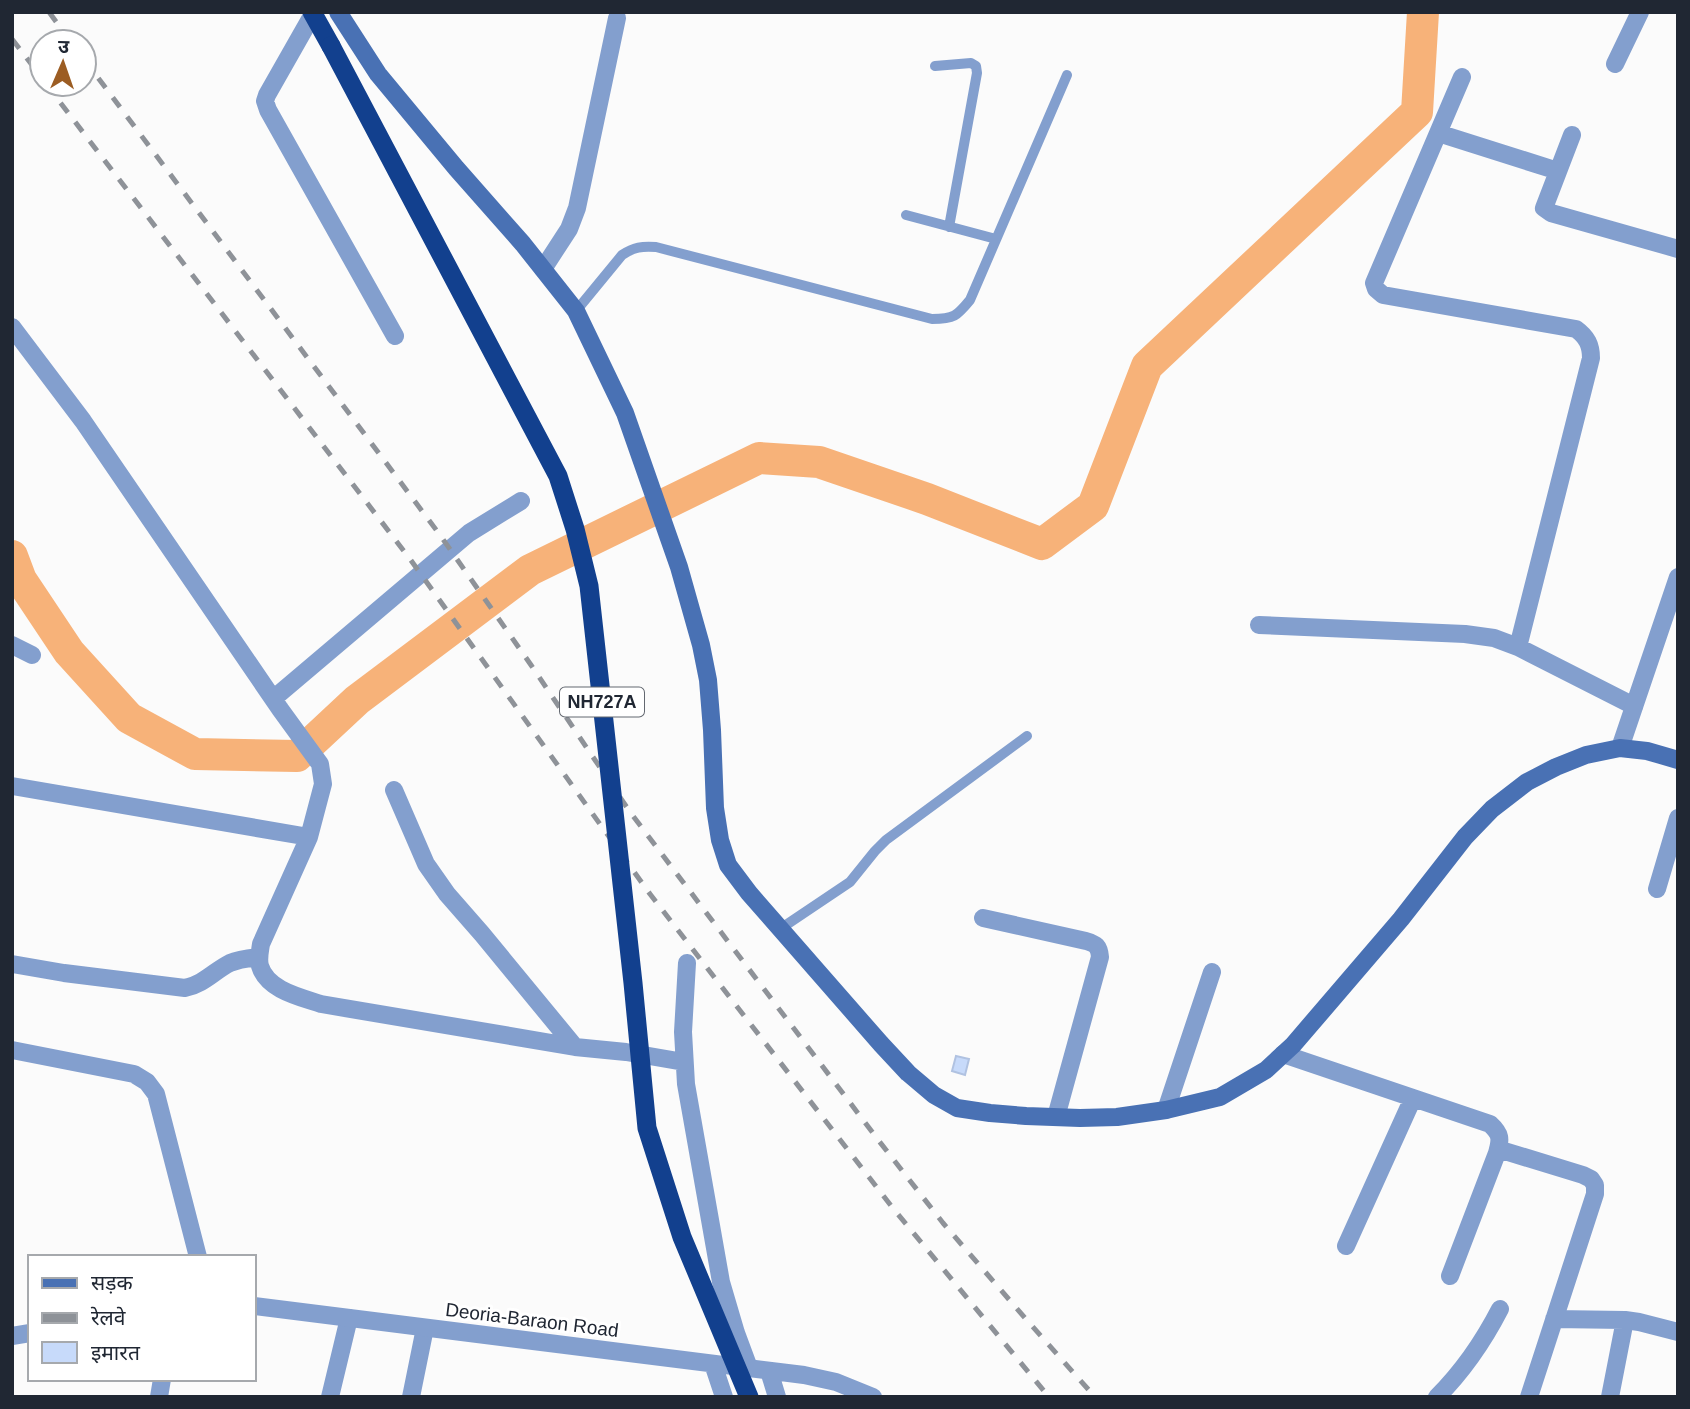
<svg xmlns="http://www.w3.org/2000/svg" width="1690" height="1409" viewBox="0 0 1690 1409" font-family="Arial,'Noto Sans Devanagari',sans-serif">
<rect width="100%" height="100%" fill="#fbfbfb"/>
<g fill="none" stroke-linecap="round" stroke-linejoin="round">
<path stroke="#f7b279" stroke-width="32" d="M12 556 21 580 69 652 129 718 195 754 297 756 357 700 530 570 759 458 819 462 927 499 1042 544 1093 506 1147 366 1417 112 1423 12"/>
</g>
<path fill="#c7dafa" stroke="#b0c2e1" stroke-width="2" d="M956 1056 969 1059 965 1075 952 1071Z"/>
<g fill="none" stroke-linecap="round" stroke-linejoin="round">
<path stroke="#839fce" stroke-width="10" d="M935 66 971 63 976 66 977 73 949 227
M906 215 996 239
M576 311 622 255C634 247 642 246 656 247L932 319C954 319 957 316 970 300L1067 75
M780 929 850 882 875 851 886 840 1027 736"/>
<path stroke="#839fce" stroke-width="18" d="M313 14 267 95 265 101 268 110 395 336
M1615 64 1640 12
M1462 77 1374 283 1376 289 1383 295 1576 329C1587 337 1591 345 1591 358L1518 647
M1438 133 1558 171
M1572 135 1544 208 1551 213 1678 249
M543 269 569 229 577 208 617 18
M12 327 83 421 280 709 320 764 323 784 309 837 261 944C260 951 258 959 260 966 267 990 300 997 321 1004L575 1047 626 1052 684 1062
M1259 625 1465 634 1494 638 1518 647 1634 706
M12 645 32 655
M273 699 469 533 521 501
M12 786 309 837
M394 790 426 864 447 894 482 934 575 1047
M1657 889 1678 818
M983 918 1086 941C1096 944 1099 946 1100 957L1056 1117
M687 963 683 1032 686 1084 721 1282 736 1333 749 1368
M12 964 64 973 185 988C204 984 214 971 230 963 239 959 249 958 259 957
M12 1050 134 1074 147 1082 156 1094 198 1257
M1283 1054 1490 1124C1501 1134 1501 1139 1497 1153L1450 1276
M1166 1110 1212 972
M1498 1149 1583 1175 1591 1179 1595 1185V1194L1529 1397
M1346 1246 1413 1098
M1554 1319 1625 1320 1639 1322 1678 1332
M12 1336 30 1333
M330 1397 349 1318
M411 1397 425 1328
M1437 1397C1464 1370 1483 1342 1500 1309
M1610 1397 1625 1320"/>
<path stroke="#839fce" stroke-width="18" d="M1620 748 1678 577
M254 1306 804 1375 836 1382 873 1397
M713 1364 724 1397
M769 1371 777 1397
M159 1397 162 1379"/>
<path stroke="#4971b4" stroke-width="18" d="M338 12 378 74 456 168 523 244 576 311 625 413 679 567 701 645 708 680 712 730 715 808 720 840 728 865 749 893 881 1044 908 1073 934 1095 957 1108 990 1113 1026 1116 1080 1118 1117 1117 1166 1110 1220 1097 1266 1070 1293 1045 1401 919 1465 837 1492 809 1527 782 1556 767 1586 755 1620 748 1647 751 1678 760"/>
<path stroke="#12408e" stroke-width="19" d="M312 12 331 46"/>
<path stroke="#8e9298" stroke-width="5" stroke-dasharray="12 12" stroke-linecap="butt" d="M49 12 71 42
M12 39 42 78
M84 59 440 535 531 665 630 812 879 1141 943 1223 1025 1318 1095 1397
M46 84 410 559 650 894 892 1207 1049 1397"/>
<path stroke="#12408e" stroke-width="19" d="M331 46 558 476 575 529 589 586 633 983 647 1128 682 1237 749 1397"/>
</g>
<g text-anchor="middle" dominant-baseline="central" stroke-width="6" stroke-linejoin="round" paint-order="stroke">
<rect fill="#fff" stroke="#636870" stroke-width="2" x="560" y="687.5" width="84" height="29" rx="5"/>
<g font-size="18" font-weight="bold" fill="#202733">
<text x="602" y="702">NH727A</text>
</g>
<g font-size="19" fill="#202733" stroke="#fff">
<text transform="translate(532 1320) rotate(7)">Deoria-Baraon Road</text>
</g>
</g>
<rect width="1690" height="1409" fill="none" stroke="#202733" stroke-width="28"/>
<rect x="28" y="1255" width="228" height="126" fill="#ffffff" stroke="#a6a9ad" stroke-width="2"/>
<rect x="42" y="1278" width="35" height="10" fill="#4971b4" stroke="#a6a9ad" stroke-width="2"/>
<text x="91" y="1290" font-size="21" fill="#202733">सड़क</text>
<rect x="42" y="1313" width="35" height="10" fill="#8e9298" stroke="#a6a9ad" stroke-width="2"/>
<text x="91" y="1325" font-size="21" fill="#202733">रेलवे</text>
<rect x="42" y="1342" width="35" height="21" fill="#c7dafa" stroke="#a6a9ad" stroke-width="2"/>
<text x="91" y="1360" font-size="21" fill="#202733">इमारत</text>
<g transform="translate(63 63) rotate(2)"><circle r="33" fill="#ffffff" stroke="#a6a9ad" stroke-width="2"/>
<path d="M0-5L12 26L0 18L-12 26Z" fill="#9c5d23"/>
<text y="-10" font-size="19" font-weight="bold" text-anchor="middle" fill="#202733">उ</text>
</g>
</svg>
